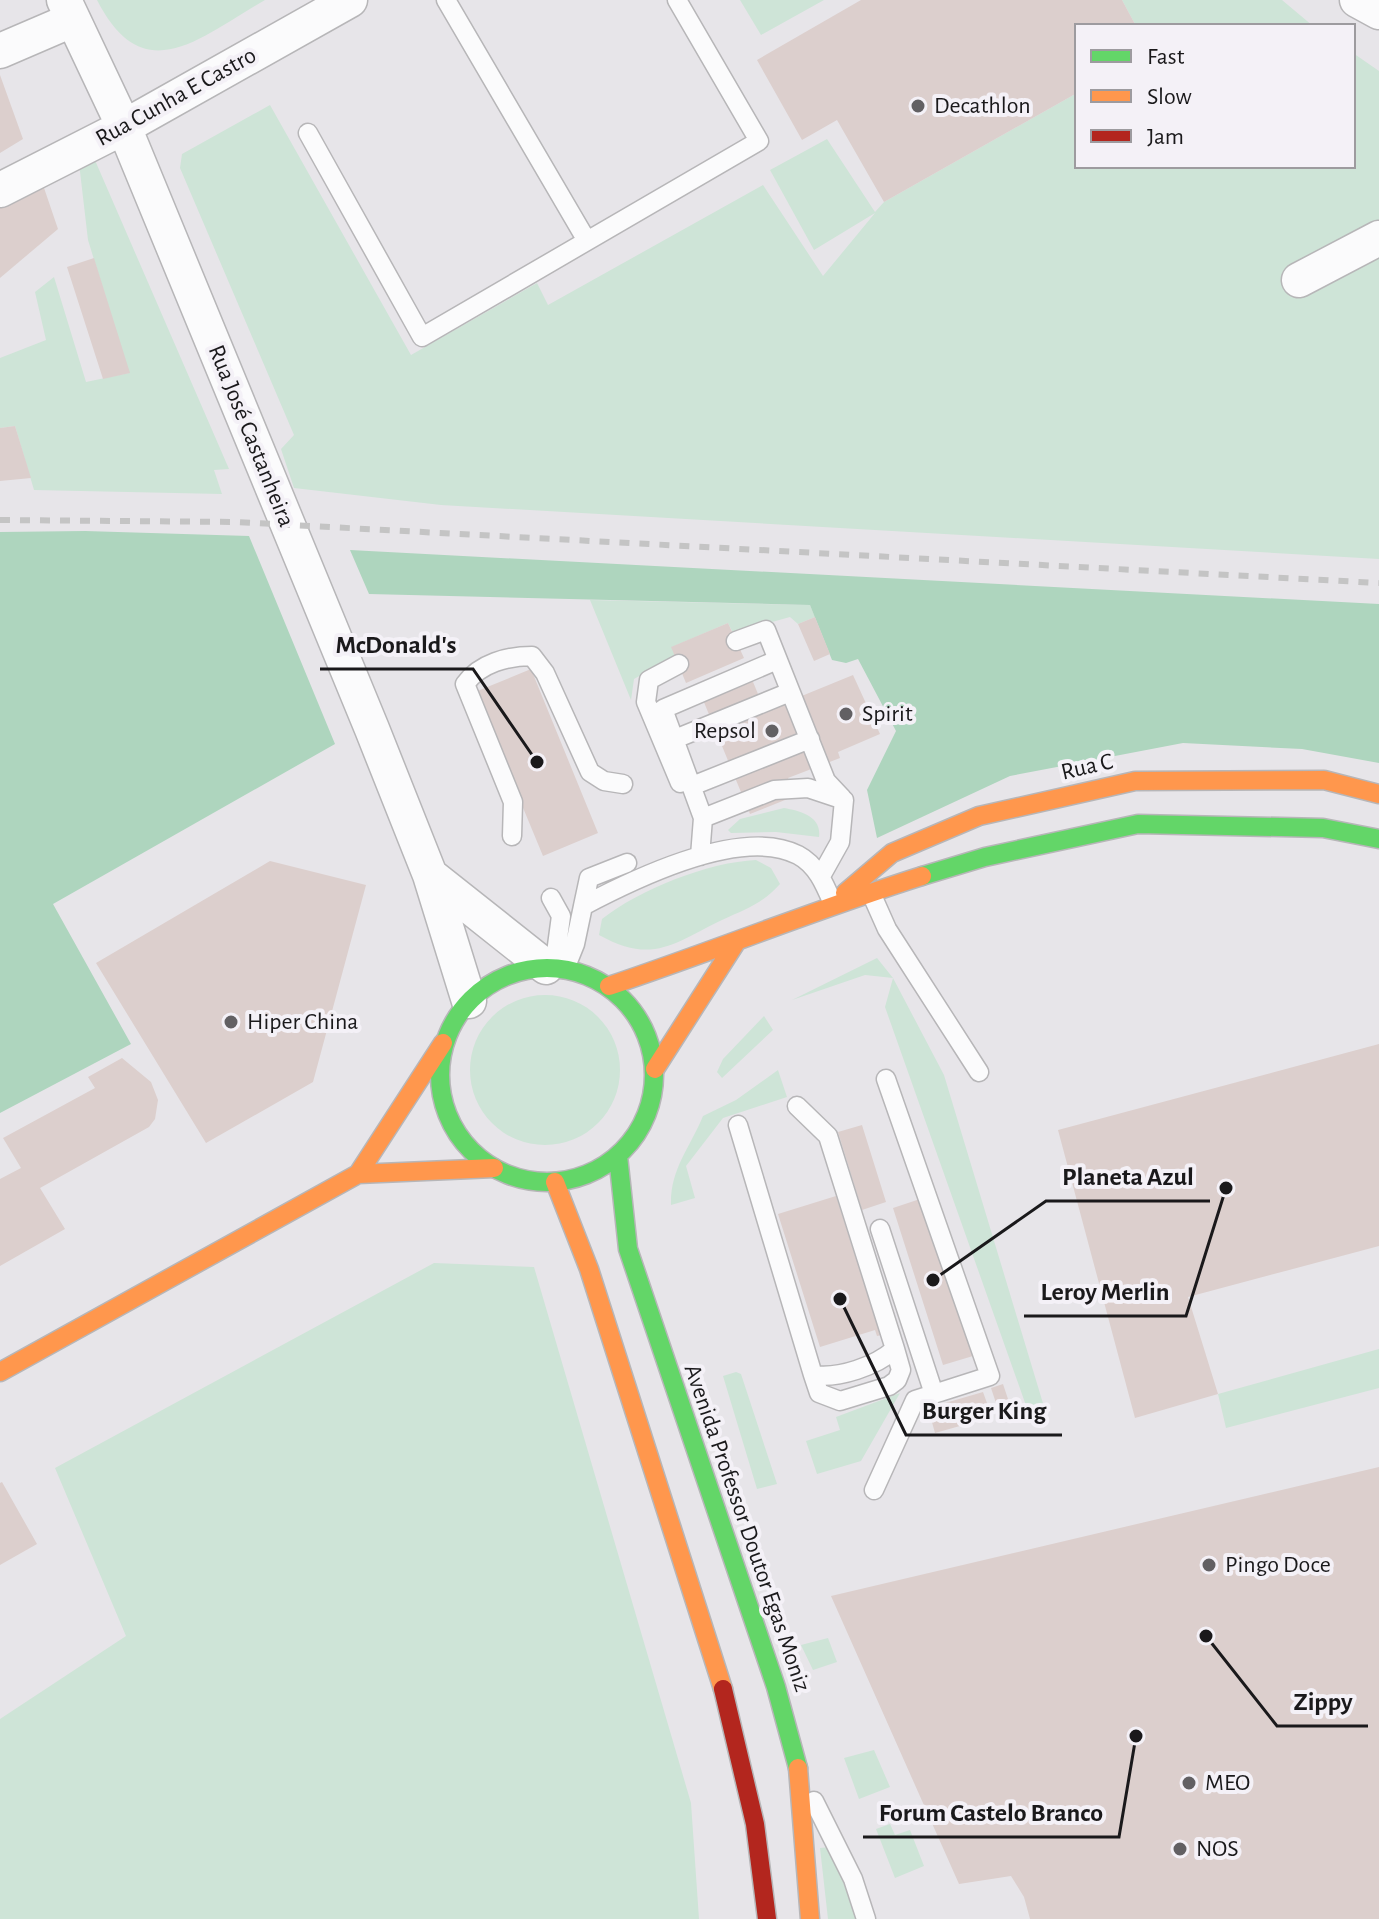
<svg xmlns="http://www.w3.org/2000/svg" width="1379" height="1919" viewBox="0 0 1379 1919" font-family="'Alegreya Sans',sans-serif">
<rect width="100%" height="100%" fill="#e7e5e9"/>
<path fill="#cee4d7" d="M97 0H265C200 37 144 92 97 0Z
M740 0H824L761 35Z
M1122 0H1282L1313 26H1136Z
M1353 53 1379 71V559L441 505 294 488 281 449 294 435 180 168 182 154 270 105 411 355 537 283 548 305 763 185 823 276 875 213 814 250 770 170 827 139 875 212 884 202 1077 93V166H1353Z
M94 158 229 469 214 470 222 494 34 490 15 426 0 428V358L46 340 35 292 54 277 86 382 129 373 88 240 79 163Z
M590 600 810 605 815 617 798 624 790 617 733 633 728 623 672 647 675 656 634 679 631 700Z
M784 808C800 811 822 816 819 837L776 832 731 833 728 830 740 819Z
M756 860 771 868 780 884C762 904 746 909 722 920 674 943 653 965 599 935L602 919C640 889 709 862 756 860Z
M877 958 893 978 944 1075 1045 1410 1029 1414 885 1007 893 978 865 975 792 1000Z
M470 1070a75 75 0 1 1 150 0a75 75 0 1 1-150 0Z
M764 1016 773 1030 722 1078 717 1072 723 1059Z
M778 1070 787 1097 723 1118 686 1166 695 1198 671 1205C670 1169 690 1148 703 1116L736 1100Z
M434 1263 534 1267 691 1803 699 1919H0V1719L126 1636 55 1468Z
M1379 1349V1388L1226 1428 1218 1394Z
M736 1372 741 1374 777 1484 757 1489 723 1376Z
M900 1393 861 1461 817 1474 806 1441 840 1430 836 1417Z
M828 1638 837 1662 813 1670 801 1645Z
M874 1750 890 1787 859 1799 844 1758Z
M890 1824 895 1835 910 1830 924 1866 895 1878 876 1829Z
M830 1847 857 1919H828L820 1848Z"/>
<path fill="#aed5be" d="M85 531 249 536 335 744 53 904 131 1044 0 1113V532Z
M350 550 1379 604V763L1302 749 1183 743 1010 776 877 838 867 790 896 731 858 659 846 663 832 660 810 605 369 594Z"/>
<path fill="#dccfcd" d="M861 0H1122L1136 26H1077V93L884 202 837 120 802 140 757 60Z
M0 75 23 139 0 153Z
M42 182 58 229 0 278V204Z
M94 258 130 373 103 379 67 267Z
M15 426 31 478 0 481V428Z
M815 617 830 654 814 661 798 624Z
M728 623 744 658 686 683 671 647Z
M531 669 598 833 543 856 475 692Z
M853 675 880 734 838 752 840 758 788 778 795 796 750 814 701 695 751 677 765 711Z
M270 861 366 885 313 1082 206 1143 96 963Z
M1379 1044V1246L1188 1297 1218 1394 1135 1418 1058 1130Z
M122 1058 151 1082 158 1100 155 1119 149 1127 40 1188 65 1229 0 1266V1179L21 1168 3 1138 95 1088 88 1077Z
M862 1125 886 1202 862 1210 838 1132Z
M836 1196 859 1268 864 1266 886 1334 877 1336 875 1330 820 1347 778 1214Z
M923 1198 973 1356 943 1365 893 1208Z
M1003 1384 1013 1414 1001 1418 991 1388Z
M983 1392 992 1417 935 1433 928 1408Z
M1379 1467V1919H1030L1024 1897 1011 1876 959 1884 831 1596Z
M2 1482 37 1544 0 1565V1483Z"/>
<g fill="none" stroke-linecap="round" stroke-linejoin="round">
<defs>
<path id="lane" d="M446 0 587 241
M308 133 422 337 759 141 677 0
M736 641 766 630 826 781 842 798
M679 664 649 680 646 702 680 783
M675 739 790 692
M692 786 810 739
M703 818 663 709 777 660
M512 836 513 802 465 684C480 663 508 656 532 656L545 673 590 772 604 781 623 784
M700 856 703 818 774 790 808 788 844 800 840 842 821 876
M871 893 887 929 979 1072
M551 898 561 916 554 968
M583 906 589 878 627 863
M565 969 575 944 583 906C634 879 742 826 798 855 817 865 825 885 833 904
M738 1125 813 1375C839 1379 876 1366 895 1349L828 1136 797 1106
M880 1229 934 1394
M813 1375 819 1393 840 1401 889 1386 897 1380 901 1370 895 1349
M874 1490 915 1400 990 1376 886 1079
M814 1801 853 1879 866 1919"/>
<path id="street" d="M64 0 124 127 372 729 430 875 469 1001
M1357 0 1379 12
M0 51 72 20
M0 190 124 127 350 0
M1299 280 1379 238
M430 875 546 967"/>
<path id="fast" d="M922 876 985 857 1138 824 1323 828 1379 839
M440 1075a107 107 0 1 1 214 0a107 107 0 1 1-214 0Z
M618 1156 628 1249 776 1687 798 1768"/>
<path id="slow" d="M845 893 892 853 979 816 1135 781 1324 780 1379 794
M609 986C714 951 817 909 922 876
M655 1069 735 944
M358 1174 443 1043
M555 1182 589 1269 723 1689
M0 1372 358 1174 494 1168
M798 1768 810 1919"/>
<path id="jam" d="M723 1689 755 1824 767 1919"/>
</defs>
<use href="#lane" stroke="#b7b6b8" stroke-width="21"/>
<use href="#street" stroke="#b7b6b8" stroke-width="37"/>
<use href="#fast" stroke="#b7b6b8" stroke-width="21"/>
<use href="#slow" stroke="#b7b6b8" stroke-width="21"/>
<use href="#jam" stroke="#b7b6b8" stroke-width="21"/>
<use href="#lane" stroke="#fbfbfc" stroke-width="18"/>
<use href="#street" stroke="#fbfbfc" stroke-width="34"/>
<use href="#fast" stroke="#63d668" stroke-width="18"/>
<use href="#slow" stroke="#ff974d" stroke-width="18"/>
<use href="#jam" stroke="#b3261e" stroke-width="18"/>
<path stroke="#c4c4c4" stroke-width="6" stroke-dasharray="10 10" stroke-linecap="butt" d="M0 520 235 522 1379 583"/>
</g>
<g fill="#626063" stroke="#f4f1f7" stroke-width="3">
<circle cx="918" cy="106" r="8"/>
<circle cx="846" cy="714" r="8"/>
<circle cx="772" cy="731" r="8"/>
<circle cx="231" cy="1022" r="8"/>
<circle cx="1209" cy="1565" r="8"/>
<circle cx="1189" cy="1783" r="8"/>
<circle cx="1180" cy="1849" r="8"/>
</g>
<g text-anchor="middle" dominant-baseline="central" stroke-width="8" stroke-linejoin="round" paint-order="stroke">
<g font-size="24" fill="#1a191b" stroke="#f4f1f7">
<text transform="translate(176 97) rotate(-29)">Rua Cunha E Castro</text>
<text transform="translate(251 436) rotate(68)">Rua José Castanheira</text>
<text transform="translate(1087 767) rotate(-13)">Rua C</text>
<text transform="translate(747 1528) rotate(71)">Avenida Professor Doutor Egas Moniz</text>
</g>
<g font-size="24" fill="#1a191b" stroke="#f4f1f7" text-anchor="start">
<text x="934" y="106">Decathlon</text>
<text x="862" y="714">Spirit</text>
<text x="756" y="731" text-anchor="end">Repsol</text>
<text x="247" y="1022">Hiper China</text>
<text x="1225" y="1565">Pingo Doce</text>
<text x="1205" y="1783">MEO</text>
<text x="1196" y="1849">NOS</text>
</g>
</g>
<path fill="none" stroke="#1a191b" stroke-width="3" d="M537 762L473 669H320M933 1280L1046 1201H1210M1226 1188L1186 1316H1024M840 1299L906 1435H1062M1206 1636L1277 1726H1368M1136 1736L1119 1837H863"/>
<g fill="#1a191b" stroke="#f4f1f7" stroke-width="3">
<circle cx="537" cy="762" r="8"/>
<circle cx="933" cy="1280" r="8"/>
<circle cx="1226" cy="1188" r="8"/>
<circle cx="840" cy="1299" r="8"/>
<circle cx="1206" cy="1636" r="8"/>
<circle cx="1136" cy="1736" r="8"/>
</g>
<g font-size="26" text-anchor="middle" font-weight="bold" fill="#1a191b" stroke="#f4f1f7" stroke-width="8" stroke-linejoin="round" paint-order="stroke">
<text x="396" y="653">McDonald's</text>
<text x="1128" y="1185">Planeta Azul</text>
<text x="1105" y="1300">Leroy Merlin</text>
<text x="984" y="1419">Burger King</text>
<text x="1323" y="1710">Zippy</text>
<text x="991" y="1821">Forum Castelo Branco</text>
</g>
<rect x="1075" y="24" width="280" height="144" fill="#f4f1f7" stroke="#9d9b9f" stroke-width="2"/>
<rect x="1091" y="50" width="40" height="12" fill="#63d668" stroke="#9d9b9f" stroke-width="2"/>
<text x="1147" y="64" font-size="24" fill="#1a191b">Fast</text>
<rect x="1091" y="90" width="40" height="12" fill="#ff974d" stroke="#9d9b9f" stroke-width="2"/>
<text x="1147" y="104" font-size="24" fill="#1a191b">Slow</text>
<rect x="1091" y="130" width="40" height="12" fill="#b3261e" stroke="#9d9b9f" stroke-width="2"/>
<text x="1147" y="144" font-size="24" fill="#1a191b">Jam</text>
</svg>
